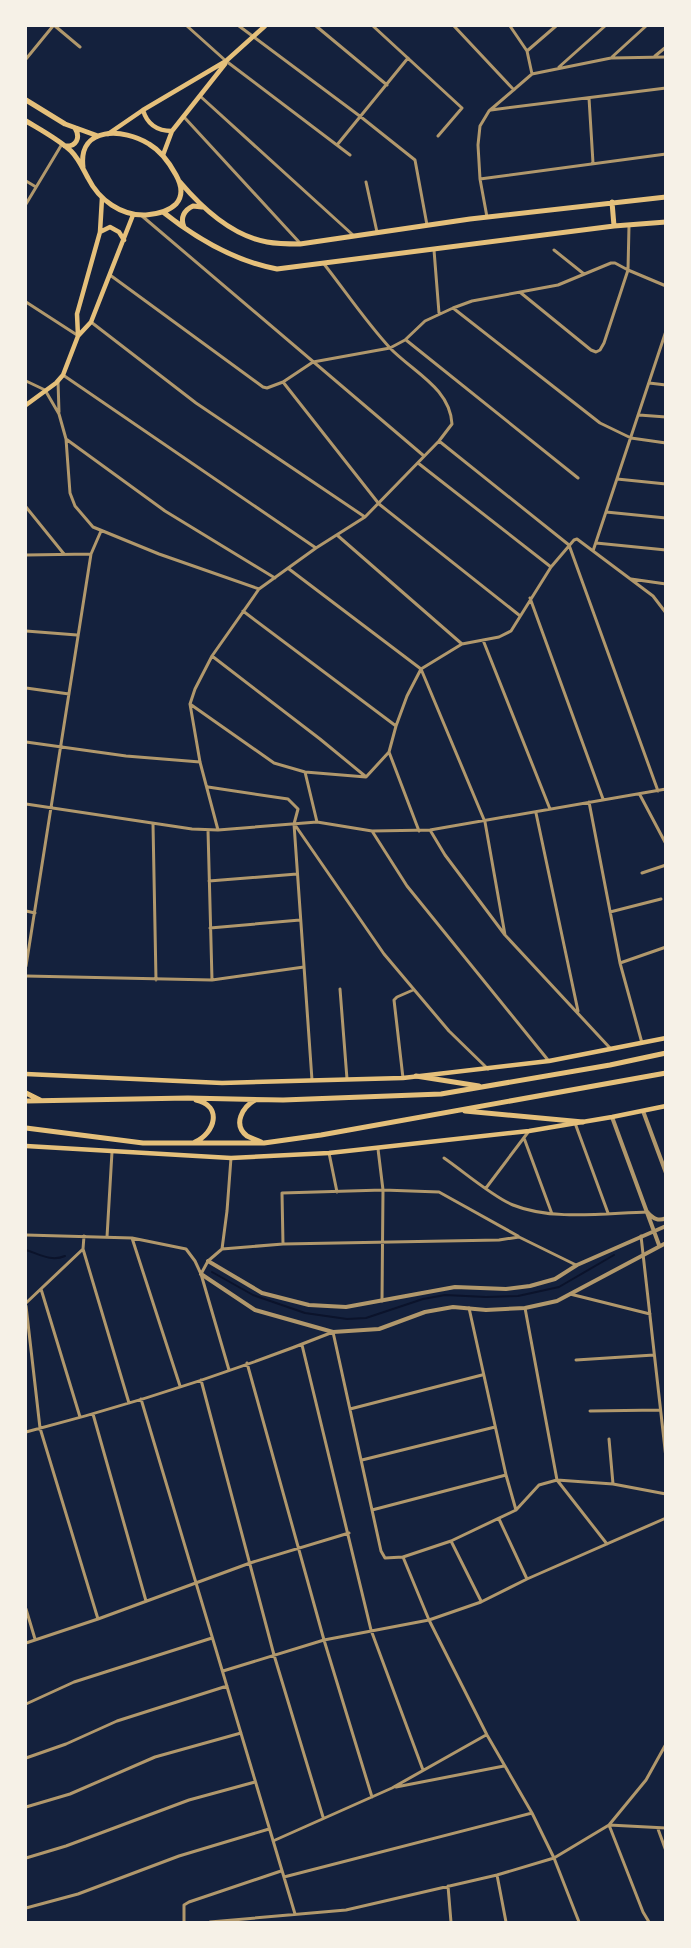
<svg xmlns="http://www.w3.org/2000/svg" width="691" height="1948" viewBox="0 0 691 1948" font-family="Barlow,sans-serif">
<rect width="100%" height="100%" fill="#14213d"/>
<g fill="none" stroke-linecap="round" stroke-linejoin="round">
<path stroke="#0b132b" stroke-width="2" d="M26 1250C39 1254 51 1262 65 1256
M212 1272 253 1295 305 1313 347 1319 366 1318 423 1299 445 1295 486 1297 518 1296 559 1287 614 1255"/>
<path stroke="#b1986c" stroke-width="3" d="M55 26 80 47
M187 26 226 61 350 155
M239 26 361 117 415 160 427 225
M316 26 387 85
M373 26 462 108 438 136
M454 26 514 90
M510 26 527 51 532 74
M527 51 556 26
M655 56 666 47
M612 57 646 26
M26 59 53 26
M559 67 605 26
M200 96 353 235
M589 98 593 163
M491 110 666 88
M184 117 299 242
M337 145 408 58
M480 179 666 154
M26 181 36 187
M366 182 377 232
M26 204 62 144
M142 216 424 456
M487 217 480 179 478 145 480 126 489 111 532 74 611 58 666 57
M629 226 628 270 666 286
M434 250 439 313
M554 250 584 274
M110 275 263 387 267 388 283 382 379 504 519 615
M26 302 77 335
M453 308 600 423 631 438 666 443
M91 322 196 403 365 517
M406 340 578 478
M63 375 316 548
M26 381 45 390 59 414 66 439 70 493 75 506 93 527 159 554 259 589
M58 381 59 412
M283 382 313 362 390 348 405 340 425 321 453 308 472 301 558 285 611 263H615L628 270 604 343 600 350 596 352 591 350 521 293
M649 383 666 385
M639 415 666 417
M66 439 165 511 275 578
M439 441 569 545 658 791
M418 463 551 567
M617 479 666 484
M26 507 64 554
M606 512 666 518
M337 535 462 644
M596 543 666 550
M593 551 666 331
M26 555 91 554
M289 569 421 669 485 822 505 935
M631 579 666 584
M530 598 603 799
M243 611 396 726
M26 631 77 635
M483 640 550 809
M212 656 320 739 365 776
M26 688 69 694
M190 704 274 763 305 772 366 777 389 752 396 726 407 696 421 669 462 644 499 637 511 631 551 567 574 540 577 539 653 596 666 613
M26 742 126 756 200 762
M389 752 419 831
M305 772 317 822
M208 787 288 799 298 809 294 824 312 1080
M640 795 666 844
M589 802 620 963 642 1043
M26 804 192 829 218 830 317 822 372 831 430 830 666 789
M536 813 578 1011
M153 824 156 980
M295 825 384 954 449 1031 488 1069
M208 830 212 980
M218 830 200 762 190 704 195 689 212 656 259 589 316 548 365 517 439 441 452 424C450 388 413 372 390 348 366 322 346 292 324 264
M430 830 445 855 505 935 610 1048
M372 831 407 886 548 1060
M642 873 666 865
M209 881 297 874
M26 911 35 913
M610 912 661 899
M210 928 300 920
M620 963 666 947
M26 966 91 554 101 531
M26 976 212 980 304 967
M340 989 347 1079
M403 1078 394 1000 397 997 413 990
M575 1123 608 1213
M524 1138 552 1214
M378 1149 383 1190 382 1301
M329 1153 337 1192
M444 1158C463 1171 493 1197 513 1205 552 1221 606 1213 648 1212
M486 1188 529 1131
M26 1235 132 1238 186 1249 195 1261 201 1274 229 1370
M84 1236 83 1249 129 1403
M641 1236 666 1458
M107 1237 112 1152
M132 1238 180 1386
M283 1244 282 1193 383 1190 439 1192 518 1236
M222 1249 283 1244 499 1240 519 1237 576 1265
M201 1274 208 1261 222 1249 227 1211 231 1158
M41 1289 80 1417
M570 1294 650 1314
M26 1303 83 1249
M26 1306 40 1428 98 1619
M469 1308 506 1475 516 1510
M525 1308 557 1480 607 1544
M302 1345 371 1630 423 1770
M576 1360 654 1355
M247 1363 324 1640 372 1797
M201 1380 274 1655 323 1817
M141 1399 295 1914
M350 1409 482 1375
M590 1411 660 1410
M93 1414 146 1601
M26 1432C130 1405 233 1372 333 1332L381 1551 385 1558 403 1557 451 1541 516 1510 539 1485 557 1480 613 1484 666 1494
M609 1439 613 1484
M362 1460 495 1427
M372 1510 506 1475
M499 1519 527 1579
M451 1541 481 1601
M403 1557 429 1620 487 1735 532 1813 554 1858 579 1922
M26 1609 35 1639
M26 1643 98 1619 250 1563 349 1533
M223 1671 324 1640 429 1620 481 1602 527 1579 666 1518
M26 1704 74 1682 212 1638
M26 1758 66 1744 117 1721 227 1686
M396 1787 504 1766
M26 1807 70 1794 155 1757 241 1733
M658 1829 666 1851
M273 1841 392 1788 486 1735
M26 1858 66 1846 189 1800 255 1782
M497 1875 506 1922
M284 1877 532 1813
M448 1886 451 1922
M26 1908 78 1894 179 1856 269 1829
M184 1922V1905L189 1902 281 1871
M210 1922 346 1910 497 1875 554 1858 609 1825 646 1780 666 1744
M649 1922 643 1912 609 1825 666 1828"/>
<path stroke="#b1986c" stroke-width="4" d="M643 1111 666 1173
M612 1117 659 1245
M648 1213C653 1218 658 1222 666 1218
M208 1261 262 1293 309 1305 346 1307 455 1287 506 1289 530 1286 555 1279 577 1265 666 1226
M201 1274 255 1310 333 1332 379 1329 425 1312 453 1307 486 1310 525 1308 557 1301 666 1243"/>
<path stroke="#e5c07b" stroke-width="4.5" d="M143 110C147 124 157 131 172 131
M108 134 143 110 226 61 265 26
M163 155 172 131 225 64
M100 232 110 227 119 232 124 240
M78 336 77 314 100 232 102 198
M26 405 56 383 63 375 78 336 91 322 133 215
M26 1074 222 1083 403 1078 549 1061 666 1038
M26 1146 231 1158 329 1153 529 1131 612 1117 666 1106"/>
<path stroke="#e5c07b" stroke-width="5" d="M26 100 65 124 98 136
M26 121C41 130 58 139 71 151 79 159 83 169 88 178 99 200 121 216 146 215 157 214 168 212 176 204 184 195 181 184 176 175 169 162 161 151 149 144 124 128 78 126 83 167
M65 146C76 147 81 138 75 128
M180 182C202 208 233 236 267 242 278 244 289 244 300 244L470 219 666 197
M612 202 614 226
M163 212C197 239 234 261 277 269L614 226 666 222
M184 227C180 218 184 210 193 206L202 207"/>
<path stroke="#e5c07b" stroke-width="5" d="M416 1076 479 1086
M26 1093 40 1100
M255 1100C243 1107 232 1124 247 1136 251 1138 257 1140 261 1142
M26 1101 188 1098 283 1100 441 1094 610 1065 666 1053
M465 1111 583 1122
M26 1128 143 1143H264L321 1135 666 1073
M195 1142C215 1133 223 1106 196 1100"/>
</g>
<rect width="691" height="1948" fill="none" stroke="#f6f1e7" stroke-width="54"/>
</svg>
